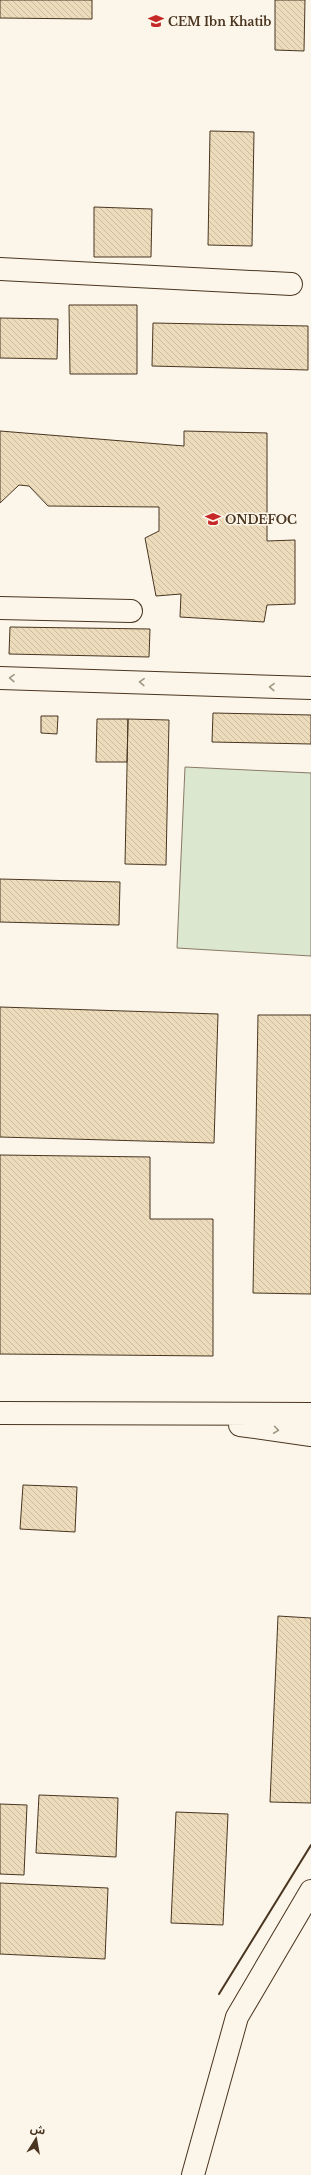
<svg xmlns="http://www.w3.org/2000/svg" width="311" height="2175" viewBox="0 0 311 2175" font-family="'Libre Baskerville','Noto Sans Arabic',serif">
<defs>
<pattern id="building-back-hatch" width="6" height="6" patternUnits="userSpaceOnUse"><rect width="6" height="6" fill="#ecdcbc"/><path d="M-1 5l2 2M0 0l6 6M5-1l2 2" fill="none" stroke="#ccbda1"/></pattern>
</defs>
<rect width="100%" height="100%" fill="#fbf6e9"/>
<path fill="#dce7d0" stroke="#887966" d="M185 767 311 773V956L177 948Z"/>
<path fill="url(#building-back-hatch)" stroke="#4a3520" d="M0 0H92V19L0 18Z
M275 0H305L304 51 275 50Z
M210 131 254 132 252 246 208 245Z
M94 207 152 209 151 257H94Z
M69 305H137V374H70Z
M0 318 58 319 57 359 0 358Z
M153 323 308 326V370L152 366Z
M0 431 184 446V431L267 433V541L295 540V604L267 605 264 622 180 617 181 594 156 596 145 538 159 531V507L48 506 29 486 19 485 0 503Z
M10 627 150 629 149 657 9 654Z
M213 713 311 715V744L212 742Z
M41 716H58L57 734 41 733Z
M97 719H128L127 762H96Z
M128 719 169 720 166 865 125 864Z
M0 879 120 882 119 925 0 922Z
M0 1007 218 1014 214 1143 0 1137Z
M258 1015H311V1294L253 1293Z
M0 1155 150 1157V1219H213V1356L0 1354Z
M23 1485 77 1487 75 1532 20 1529Z
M278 1616 311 1618V1803L270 1802Z
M39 1795 118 1798 116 1857 36 1853Z
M0 1804 27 1805 24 1875 0 1874Z
M176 1812 228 1814 223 1925 171 1923Z
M0 1883 108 1888 105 1959 0 1954Z"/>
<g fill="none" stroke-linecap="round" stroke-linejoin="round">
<defs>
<path id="minor" d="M0 269 291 284
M0 608 131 611
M0 678 311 688
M193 2175 237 2017 311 1891"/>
<path id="highway" d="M0 1413 311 1414
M240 1425 311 1435"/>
</defs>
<use href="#minor" stroke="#4a3520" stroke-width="24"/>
<use href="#highway" stroke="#4a3520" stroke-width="24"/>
<use href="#minor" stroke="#fbf6e9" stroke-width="22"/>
<use href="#highway" stroke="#fbf6e9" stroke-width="22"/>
<path stroke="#4a3520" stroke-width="2" d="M219 1994 311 1845"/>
</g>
<defs><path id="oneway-chevron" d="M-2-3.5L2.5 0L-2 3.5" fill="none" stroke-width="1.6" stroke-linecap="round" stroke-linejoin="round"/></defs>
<g stroke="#a29684">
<use href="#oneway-chevron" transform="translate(12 678) rotate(-178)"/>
<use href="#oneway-chevron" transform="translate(142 682) rotate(-178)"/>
<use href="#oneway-chevron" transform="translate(272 687) rotate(-178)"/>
<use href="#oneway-chevron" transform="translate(276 1430) rotate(8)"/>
</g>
<defs>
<symbol id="school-bare" viewBox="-9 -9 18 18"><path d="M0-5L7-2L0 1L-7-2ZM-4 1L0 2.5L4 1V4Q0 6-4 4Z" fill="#c62828" stroke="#fbf6e9" stroke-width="2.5" paint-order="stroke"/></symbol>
<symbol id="university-bare" viewBox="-9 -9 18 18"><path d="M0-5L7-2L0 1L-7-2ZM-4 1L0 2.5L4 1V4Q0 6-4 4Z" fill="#c62828" stroke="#fbf6e9" stroke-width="2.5" paint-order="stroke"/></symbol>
</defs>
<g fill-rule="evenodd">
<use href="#school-bare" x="145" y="10" width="22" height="22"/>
<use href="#university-bare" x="202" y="508" width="22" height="22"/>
</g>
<g text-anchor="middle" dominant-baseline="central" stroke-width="3" stroke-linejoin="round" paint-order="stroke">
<g font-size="12" font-weight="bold" fill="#4a3520" stroke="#fbf6e9" text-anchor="start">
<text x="168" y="21">CEM Ibn Khatib</text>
<text x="225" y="519">ONDEFOC</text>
</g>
</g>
<g transform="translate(36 2139) rotate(11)" stroke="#fbf6e9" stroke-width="3" paint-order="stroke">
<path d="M0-3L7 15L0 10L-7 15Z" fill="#4a3520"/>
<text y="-6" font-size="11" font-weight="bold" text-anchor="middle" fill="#4a3520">ش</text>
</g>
</svg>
